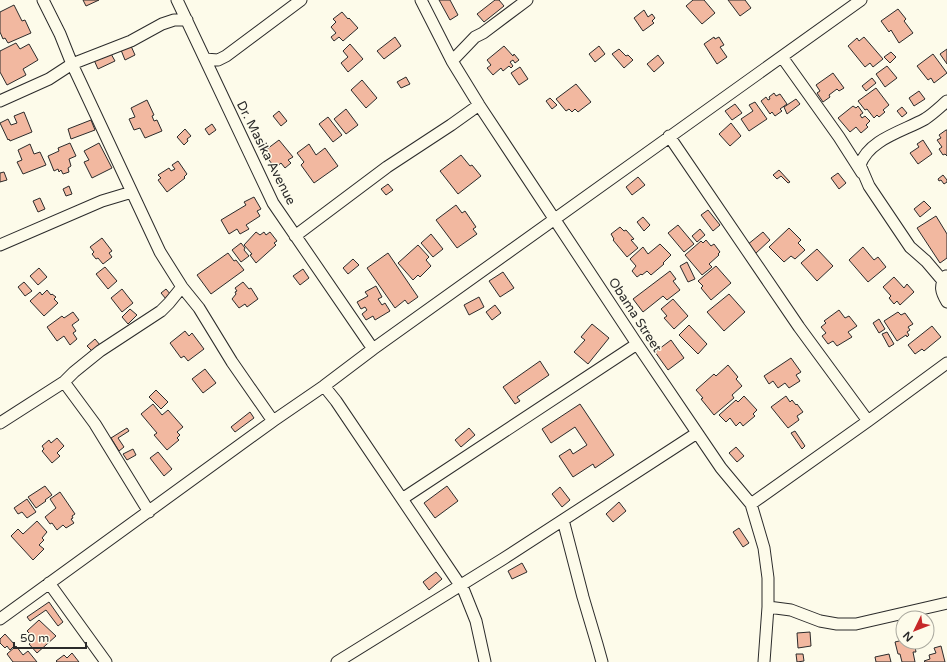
<svg xmlns="http://www.w3.org/2000/svg" width="947" height="662" viewBox="0 0 947 662" font-family="'Varela Round',sans-serif">
<rect width="100%" height="100%" fill="#fdfbea"/>
<path fill="#f2b8a0" stroke="#2b2b2b" d="M83 0H99L86 6Z
M439 0H450L458 15 450 20Z
M495 0H499L504 6 484 22 477 14Z
M693 0H704L715 13 702 24 686 6Z
M728 0H745L751 8 740 16Z
M14 5 22 21 25 20 31 33 8 43 5 38 3 39 0 32V12Z
M898 9 906 19 904 21 913 33 899 43 891 30 889 32 881 21Z
M644 10 648 17 652 14 655 18 652 21 654 23 643 31 634 18Z
M342 12 348 19 349 18 358 28 343 41 339 37 334 41 331 37 336 33 331 27 336 22 333 19Z
M395 37 401 46 384 59 377 51Z
M714 37 715 39 719 37 724 45 720 47 727 57 717 64 704 44Z
M864 37 883 59 873 67 870 63 865 67 848 46 857 38 859 41Z
M16 43 20 49 29 44 38 60 23 69 26 75 7 85 0 72V51Z
M350 44 363 59 348 72 341 63 348 57 343 51Z
M131 46 135 55 125 60 121 50Z
M504 46 513 56 514 54 519 60 515 63 513 60 510 62 513 66 511 68 509 66 503 71 501 68 493 75 487 68 491 65 487 60Z
M599 46 605 54 595 62 589 54Z
M619 49 626 56 628 55 633 60 624 68 612 54Z
M947 49V64L940 54Z
M110 52 115 61 98 69 94 60Z
M891 52 896 57 890 63 884 57Z
M933 54 947 73 934 83 931 78 928 80 917 66Z
M658 55 664 63 654 72 647 64Z
M887 66 897 78 885 87 876 74Z
M520 67 528 79 519 85 511 73Z
M833 73 844 88 839 91 837 89 829 95 830 97 823 102 817 93 820 91 816 85Z
M406 77 410 84 401 88 397 82Z
M872 78 876 83 866 91 862 86Z
M362 80 377 98 366 108 351 90Z
M576 84 591 102 578 112 575 109 572 112 569 109 566 111 556 99Z
M876 88 889 105 883 110 885 112 879 117 877 115 874 118 867 109 865 110 858 101Z
M919 91 925 99 914 106 909 98Z
M774 93 776 96 780 94 787 104 780 109 782 111 775 116 772 112 770 114 761 101 766 97 768 100 770 99 769 97Z
M550 98 557 105 552 109 546 101Z
M796 99 800 104 787 114 784 107Z
M147 100 154 115 152 116 154 121 157 120 162 131 145 138 140 128 134 130 129 119 135 117 131 108Z
M755 102 767 119 749 131 741 119 753 111 749 105Z
M735 104 742 113 732 120 725 111Z
M853 106 856 108 858 106 863 113 860 115 862 118 865 116 870 121 866 125 868 127 861 133 856 127 850 132 838 118Z
M902 107 907 113 902 117 897 111Z
M346 109 358 125 346 134 334 119Z
M279 111 287 121 281 126 273 116Z
M24 112 32 132 10 141 9 139 8 140 0 123 8 119 11 125 17 123 14 116Z
M328 117 342 135 333 142 319 124Z
M91 120 95 130 71 139 68 129Z
M731 123 741 136 730 146 719 134Z
M212 124 216 130 209 135 205 129Z
M185 129 191 136 187 139 188 141 184 145 177 137Z
M946 130H947V156L945 154 943 155 939 149 942 147 937 140 941 138 939 135Z
M279 140 293 157 288 160 291 163 285 168 281 163 275 168 263 152Z
M923 140 932 154 918 164 910 153 919 147 917 144Z
M70 143 76 156 69 159 71 166 68 168 69 172 63 174 61 170 59 172 58 169 54 171 48 156 59 151 58 148Z
M99 143 112 168 92 178 84 162 89 160 84 151Z
M30 144 34 154 40 152 46 165 23 174 17 162 22 160 18 150Z
M309 144 316 155 325 148 338 166 314 183 301 165 304 162 297 153Z
M461 155 470 166 472 165 481 176 458 194 440 171Z
M178 161 187 174 184 177 185 178 167 192 158 180 161 178 158 175 169 168 171 171 175 169 172 165Z
M779 170 790 182 788 183 781 176 777 179 773 175Z
M4 172 7 180 0 182V173Z
M838 173 846 183 839 189 831 178Z
M943 175 947 180V182L944 184 941 180 939 181 938 179Z
M638 177 645 185 632 195 626 187Z
M388 184 393 190 386 195 381 189Z
M69 186 72 194 66 196 63 189Z
M254 197 261 209 257 211 260 216 246 225 249 229 240 234 237 229 229 234 221 220 246 205 244 202Z
M40 198 45 209 38 212 33 201Z
M924 201 931 208 920 217 914 209Z
M456 205 462 213 465 211 476 227 473 229 477 234 457 248 436 220Z
M708 210 720 225 713 231 701 215Z
M936 216 947 234V258L940 263 917 228Z
M643 217 650 225 644 231 637 222Z
M678 225 694 244 684 252 668 233Z
M620 227 624 231 626 230 634 239 631 240 638 248 627 257 613 240 614 239 611 234Z
M789 228 801 240 798 243 805 250 795 259 791 256 784 262 769 247Z
M700 229 705 235 697 242 692 236Z
M256 232 260 235 264 232 266 235 270 232 277 241 274 243 276 245 256 263 250 255 252 254 244 245Z
M763 232 770 240 755 254 747 245Z
M431 234 443 249 433 257 421 243Z
M102 238 112 251 109 253 112 257 103 264 98 258 96 259 92 254 94 252 90 247Z
M706 240 711 246 714 244 720 252 718 254 719 255 709 264 712 267 702 275 685 255 701 241 703 243Z
M241 243 245 248 244 250 249 256 241 262 232 250Z
M660 244 671 255 663 263 664 264 651 275 647 271 642 275 641 274 637 277 632 271 636 266 630 259 643 247 648 254Z
M418 245 429 257 426 260 431 266 420 277 418 275 413 280 398 263Z
M863 247 874 260 878 257 886 267 868 282 849 260Z
M817 249 833 266 817 281 801 263Z
M228 253 234 261 236 260 244 270 211 294 197 275Z
M388 253 418 297 408 304 405 300 395 308 367 268Z
M353 259 359 265 348 274 343 268Z
M687 262 695 279 688 282 680 266Z
M716 266 731 283 711 300 701 288 703 286 698 281Z
M105 267 117 281 108 289 96 274Z
M39 268 47 277 38 285 30 276Z
M303 269 309 278 300 285 293 276Z
M670 271 676 279 673 281 680 290 667 300 663 296 643 312 633 299Z
M503 272 514 288 500 297 489 281Z
M894 277 904 288 907 284 914 292 900 305 897 301 894 304 889 298 891 296 883 287Z
M24 282 32 291 25 296 18 287Z
M243 282 249 289 251 288 258 299 247 307 245 304 239 308 232 299 236 294 235 292 237 291 235 288Z
M376 286 382 297 378 299 382 305 385 303 390 311 375 320 373 316 366 320 362 314 367 310 365 307 361 309 357 302 368 296 365 292Z
M122 289 133 303 122 312 111 298Z
M166 289 171 295 166 299 161 293Z
M47 290 51 295 52 294 56 297 54 299 58 303 44 316 30 301 40 292 42 295Z
M729 294 745 312 724 331 707 312Z
M479 297 484 307 469 315 464 305Z
M673 299 688 316 674 329 664 318 667 316 661 309Z
M495 305 501 313 492 320 486 312Z
M130 309 137 315 128 324 122 317Z
M839 310 845 318 849 316 857 326 848 332 852 337 837 346 833 341 828 344 822 336 826 333 821 327 826 323 824 321Z
M73 312 79 320 72 325 76 331 73 333 77 339 70 345 64 336 57 341 47 327 62 316 64 318Z
M898 312 901 315 905 313 913 324 908 327 910 330 907 332 909 335 907 337 906 335 897 341 884 321Z
M879 319 885 329 879 333 873 323Z
M592 324 609 338 588 364 574 352 585 340 581 337Z
M689 325 707 344 698 354 679 335Z
M932 326 941 337 924 351 922 349 915 354 908 345Z
M185 331 189 336 192 333 204 349 188 361 184 356 181 358 170 343Z
M887 332 894 344 889 347 882 334Z
M95 339 100 345 92 351 87 346Z
M671 340 684 358 668 370 655 352Z
M791 358 801 372 796 375 800 381 789 388 785 383 778 388 773 381 769 384 764 376Z
M540 361 549 375 517 397 520 401 515 404 503 387Z
M728 365 738 377 736 379 742 386 732 395 734 398 714 415 701 399 703 398 696 390 714 374 716 376Z
M205 369 216 383 203 393 192 379Z
M156 390 168 402 161 409 149 397Z
M744 396 757 410 753 414 755 416 743 426 740 422 736 426 730 418 726 422 719 415 736 400 738 402Z
M786 396 790 402 792 400 796 405 797 404 803 412 797 416 799 420 788 428 771 407Z
M153 404 162 415 168 410 183 427 177 432 180 435 177 438 179 440 167 450 154 435 157 433 141 414Z
M580 404 614 455 595 468 593 464 573 477 559 456 570 449 573 454 587 445 575 427 551 443 542 429Z
M250 412 254 418 235 432 231 427Z
M127 428 129 431 118 438 124 447 119 451 111 438Z
M469 428 475 435 461 447 455 440Z
M795 431 805 446 802 449 791 433Z
M57 438 64 446 57 453 60 456 52 463 42 451 44 449 42 446 49 440 51 443Z
M736 447 744 456 737 462 729 453Z
M133 449 136 455 127 460 123 454Z
M158 452 172 469 164 476 150 458Z
M45 486 52 495 45 500 46 501 36 508 28 497Z
M447 486 458 501 435 518 424 503Z
M560 487 570 500 562 507 552 494Z
M60 492 75 514 72 516 73 518 71 519 74 523 66 528 63 525 57 530 52 523 50 524 45 517 56 508 50 499Z
M27 499 36 512 27 518 22 512 18 514 14 508Z
M619 502 626 511 613 522 606 514Z
M37 521 47 532 42 538 44 540 39 545 44 549 33 560 11 536 18 529 23 534Z
M739 528 749 543 743 547 733 532Z
M522 563 527 572 512 579 508 571Z
M436 572 442 579 429 590 423 582Z
M49 602 63 622 58 626 46 610 30 621 27 617Z
M39 620 56 636 37 653 29 644 35 639 27 631Z
M810 632 811 646 798 648 797 633Z
M5 634 15 645 10 650 7 646 5 648 0 643V639Z
M903 640V642H914L916 652H913L915 662H902L900 654H898L895 642Z
M16 646 23 655 28 651 37 662H13L7 654Z
M941 646 945 662H925L924 661 930 659 929 655 936 653 934 648Z
M72 653 79 662H57L56 661 64 655 67 658Z
M796 654H803L804 661 797 662Z
M889 654 891 662H876L875 657Z"/>
<g fill="none" stroke-linecap="round" stroke-linejoin="round">
<defs>
<path id="minor" d="M43 0 60 34 72 64 160 252 182 287 199 308 232 362 273 421
M177 0 273 203 373 349
M421 0 452 61 479 105 637 344 721 468 751 504 764 548 768 578V607L764 662
M782 57 839 137 862 173
M205 59 218 60 226 56 301 0
M452 61 475 37 483 33 527 0
M0 101 49 79 72 64 131 41 162 24 174 20H187
M669 136 799 327 868 421
M295 236 387 167 451 125 479 105
M0 245 102 201 132 192
M946 276C939 286 941 292 947 302
M943 281 926 261 910 247 869 186 860 165C869 139 904 131 925 119 933 114 940 107 947 101
M64 382 95 424 149 512
M324 386 336 401 464 591 476 621 485 662
M0 423 64 382 74 372 100 351 161 311 169 303 182 287
M402 499 637 344
M751 504 868 421 947 363
M563 520 583 597 597 644 602 662
M49 583 106 662
M768 607 791 610 820 621 837 624H856L947 603
M0 619 273 421 324 386 373 349 861 0
M337 662 503 559 697 433"/>
</defs>
<use href="#minor" stroke="#2b2b2b" stroke-width="13"/>
<use href="#minor" stroke="#fdfbea" stroke-width="11"/>
</g>
<g text-anchor="middle" dominant-baseline="central" stroke-width="3" stroke-linejoin="round" paint-order="stroke">
<g font-size="13" fill="#2b2b2b" stroke="#fdfbea">
<text transform="translate(266 153) rotate(63)">Dr. Masika Avenue</text>
<text transform="translate(635 315) rotate(57)">Obama Street</text>
</g>
</g>
<g transform="translate(915 630) rotate(227)"><circle r="19" fill="#fdfbea" stroke="#a9a89e"/>
<path d="M0-3L7 15L0 10L-7 15Z" fill="#c62828"/>
<text y="-6" font-size="11" font-weight="bold" text-anchor="middle" fill="#2b2b2b">N</text>
</g>
<path d="M14 642v6h72v-6" fill="none" stroke="#2b2b2b" stroke-width="2"/>
<text x="20" y="642" font-size="12" fill="#2b2b2b" stroke="#fdfbea" stroke-width="3" paint-order="stroke">50 m</text>
</svg>
